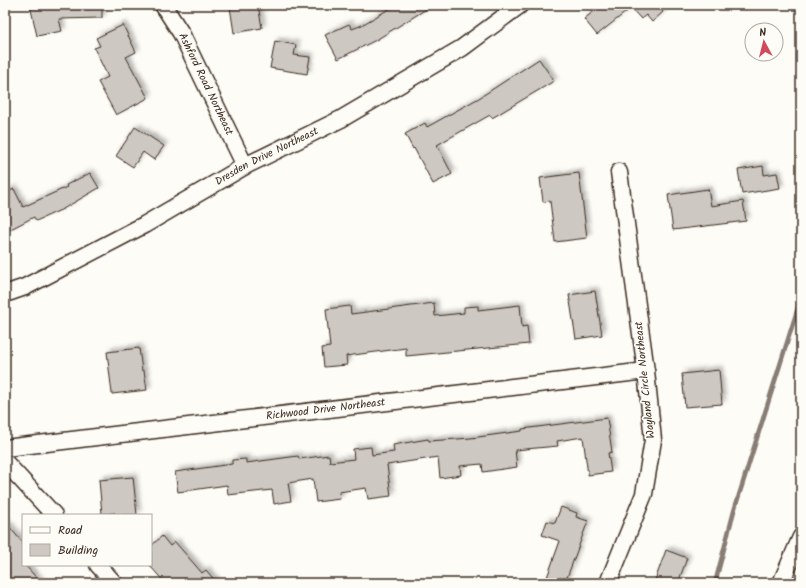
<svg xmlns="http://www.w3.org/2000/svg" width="806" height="588" viewBox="0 0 806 588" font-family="Kalam,sans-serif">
<defs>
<filter id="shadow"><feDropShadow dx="3.5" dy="-3.5" stdDeviation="2" flood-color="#0004"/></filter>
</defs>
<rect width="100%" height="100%" fill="#fdfcf7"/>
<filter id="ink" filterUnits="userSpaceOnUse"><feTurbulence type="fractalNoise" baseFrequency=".025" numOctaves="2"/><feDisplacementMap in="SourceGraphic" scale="8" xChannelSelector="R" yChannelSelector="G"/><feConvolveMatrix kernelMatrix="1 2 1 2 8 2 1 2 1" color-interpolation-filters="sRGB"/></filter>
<g filter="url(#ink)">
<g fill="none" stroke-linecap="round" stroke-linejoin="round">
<path stroke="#887d74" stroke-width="4.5" d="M715 583 734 511 801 298"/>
</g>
<path fill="#cdc8c2" stroke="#3b2a1e" filter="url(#shadow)" d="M30 5H102V18L59 19 62 31 37 36Z
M239 5H258L262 28 234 33 230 7Z
M396 5H433L376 40 338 59 325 35 349 24 352 29 360 26Z
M602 5H657L663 12 652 22 646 15 641 19 631 8 597 35 584 19Z
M123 25 136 52 126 57 148 98 116 115 98 82 108 77 94 48 100 46 96 38Z
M275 41 296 45 294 55 310 57 307 74 270 68Z
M539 59 554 81 492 118 490 115 437 145 452 174 433 184 414 148 413 149 405 134 425 123 427 127 479 98Z
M135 127 164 146 154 160 143 152 133 167 116 156Z
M763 166 764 175 777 173 780 188 742 194 738 170Z
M90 173 99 188 63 209 36 221 34 217 5 232V193L14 189 23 207 67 187 66 185Z
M579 173 587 238 555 242 550 201 543 202 540 178Z
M708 189 711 206 743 201 746 221 673 230 668 195Z
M595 291 602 335 576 339 569 295Z
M434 303 435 316 464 313V307L478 306V310L520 305 522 327 527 326 529 344 406 356V348L346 356 347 365 324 367 322 348 330 347 326 309 350 306 351 314Z
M139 348 142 371H144L147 390 112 394 107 352Z
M719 370 722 404 685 407 682 374Z
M607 418 612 452 608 453 611 472 588 475 583 437 557 441 558 446 515 450 517 467 483 472 482 464 460 466 461 475 440 478 438 457 387 465 391 496 368 499 366 488 339 492 340 499 316 502 313 479 288 483 291 501 274 504 272 490 228 495 227 485 178 492 175 472 232 464V460L246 459V463L298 456 299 459 329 455 330 462 354 459 353 449 371 447 372 455 394 452 393 445 428 439 429 441 471 438 522 431V429Z
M133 477 137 515H115V513L102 514 99 480Z
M561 507 577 513 576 517 588 521 565 583H545L560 541 542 535 547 521 555 523Z
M5 522 23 543V565H25L41 583H5Z
M162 536 170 546 175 542 202 573 206 570 217 583H165L151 567V546Z
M666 550 687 558 678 583H654Z"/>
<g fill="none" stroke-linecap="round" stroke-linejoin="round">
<defs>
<g id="minor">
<path id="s1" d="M163 5 181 33 245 166"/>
<path id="s2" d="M5 294 25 287 144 225 245 166 341 119 462 48 520 5"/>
<path id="s3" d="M5 448 646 371"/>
<path d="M5 462 54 515"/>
<path d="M98 565 114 583"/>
<path d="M608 583 644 494 653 440 646 371 619 172"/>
<path d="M781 583 801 537"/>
</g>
</defs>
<use href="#minor" stroke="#3b2a1e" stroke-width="19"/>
<use href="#minor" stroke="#fdfcf7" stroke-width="16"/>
</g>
</g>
<g text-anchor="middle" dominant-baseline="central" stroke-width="3.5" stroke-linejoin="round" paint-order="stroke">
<g font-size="11" fill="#3b2a1e" stroke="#fdfcf7">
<text stroke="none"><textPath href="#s1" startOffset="90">Ashford Road Northeast</textPath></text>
<text stroke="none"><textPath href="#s2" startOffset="296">Dresden Drive Northeast</textPath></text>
<text transform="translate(645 380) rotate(-96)">Wayland Circle Northeast</text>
<text stroke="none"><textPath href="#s3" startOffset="323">Richwood Drive Northeast</textPath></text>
</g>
</g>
<rect width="806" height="588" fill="none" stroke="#fdfcf7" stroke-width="20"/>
<rect x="10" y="10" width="786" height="568" fill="none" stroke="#3b2a1e" stroke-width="1.5" filter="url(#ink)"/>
<rect x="22" y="514" width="130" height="52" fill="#fdfcf7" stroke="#afa8a0"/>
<rect x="30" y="527" width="20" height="6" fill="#fdfcf7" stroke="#afa8a0"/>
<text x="58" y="534" font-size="12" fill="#3b2a1e">Road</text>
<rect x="30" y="544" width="20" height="12" fill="#cdc8c2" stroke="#afa8a0"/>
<text x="58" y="554" font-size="12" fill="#3b2a1e">Building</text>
<g transform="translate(764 42) rotate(353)"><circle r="19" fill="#fdfcf7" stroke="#afa8a0"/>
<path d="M0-3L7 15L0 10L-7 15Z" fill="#d1495b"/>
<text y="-6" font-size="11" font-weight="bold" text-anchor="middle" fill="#3b2a1e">N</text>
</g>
</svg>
